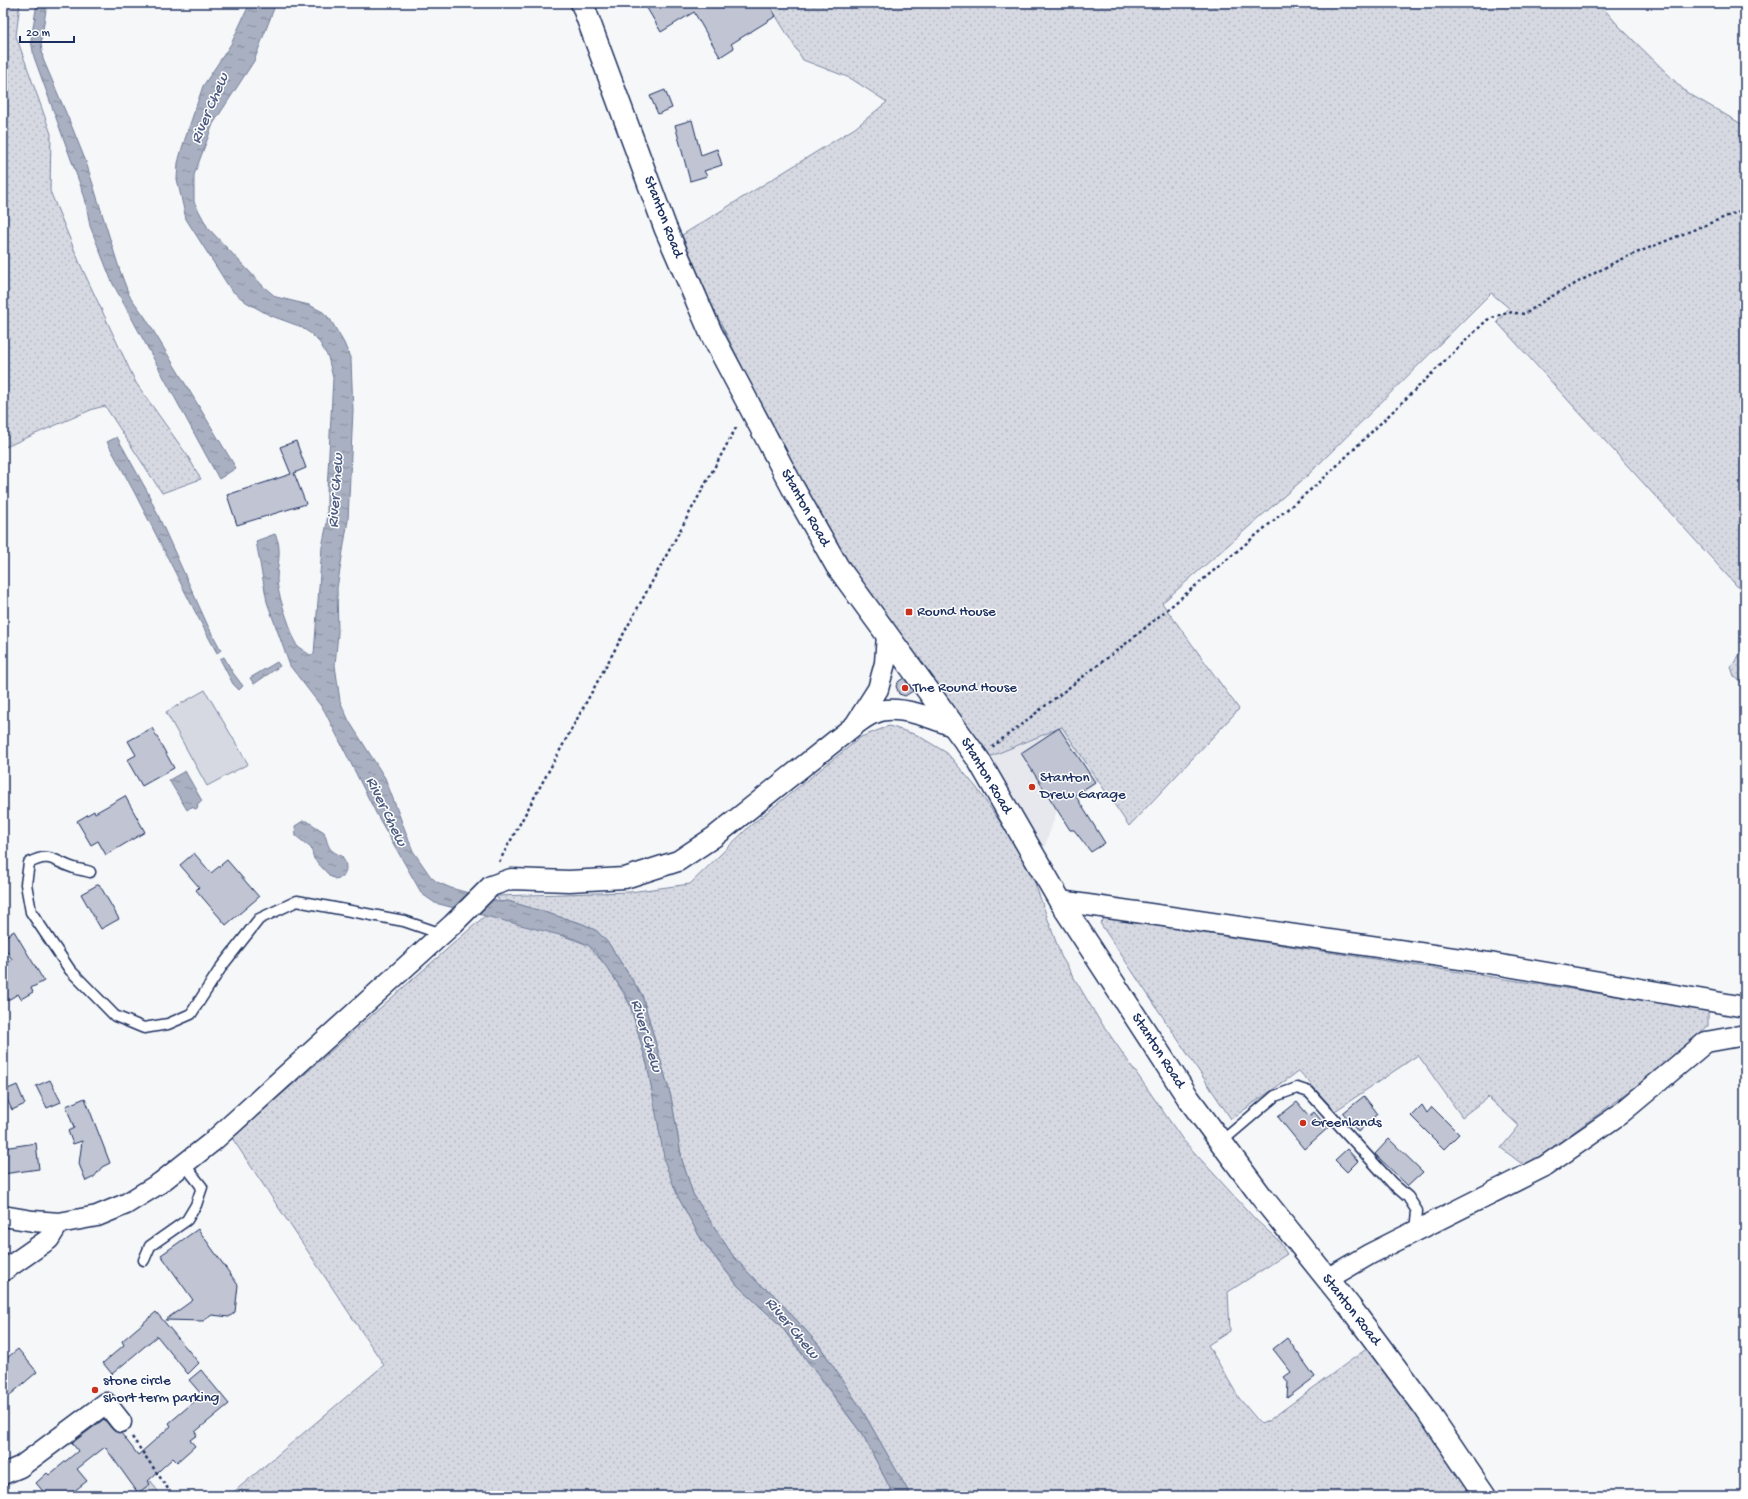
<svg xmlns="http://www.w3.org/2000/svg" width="1748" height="1499" viewBox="0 0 1748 1499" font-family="'Gochi Hand',sans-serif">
<defs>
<pattern id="grass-dots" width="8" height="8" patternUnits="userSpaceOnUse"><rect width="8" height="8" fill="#d6d9e2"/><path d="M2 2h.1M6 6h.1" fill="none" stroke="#b7bbc4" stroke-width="1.8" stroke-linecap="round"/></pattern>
<pattern id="water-ripples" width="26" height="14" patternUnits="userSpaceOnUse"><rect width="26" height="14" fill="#a9b0c1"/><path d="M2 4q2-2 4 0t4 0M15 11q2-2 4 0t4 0" fill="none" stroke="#8990a0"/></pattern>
</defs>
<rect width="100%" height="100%" fill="#f6f7f9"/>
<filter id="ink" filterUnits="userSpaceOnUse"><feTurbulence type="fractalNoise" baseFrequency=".025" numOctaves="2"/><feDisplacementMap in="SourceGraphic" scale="8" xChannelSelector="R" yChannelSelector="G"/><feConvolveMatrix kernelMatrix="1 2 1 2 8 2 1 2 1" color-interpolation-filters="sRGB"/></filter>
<g filter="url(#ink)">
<path fill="#e6e8ee" d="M1062 727 1100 782 1058 808 1043 851 989 757Z"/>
<path fill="url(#grass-dots)" stroke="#7884a0" d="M3 3H20L16 36 51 134 50 191 81 266 136 383 187 455 201 479 162 493 105 406 93 409 3 448Z
M768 3H1599L1617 24 1686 92 1745 126V595L1497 322 1509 308 1491 293 1308 475 1162 603 1239 709 1129 826 1062 727 989 757 866 591 807 499 709 299 682 235 855 128 887 102 850 78 803 60Z
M1745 647V686L1734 676 1731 667Z
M889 726 917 735 947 753 976 787 1027 861 1061 956 1098 1018 1183 1140 1256 1220 1279 1241 1287 1254 1228 1292 1230 1331 1208 1345 1239 1398 1261 1424 1268 1421 1369 1347 1478 1496H911L862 1410 819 1345 772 1293 759 1284 733 1256 693 1194 682 1160 671 1097 642 995 609 944 597 931 583 924 508 901 500 902 496 896 630 892 690 884 751 825 861 737Z
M486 915 550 931 588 945 611 972 630 1005 647 1064 678 1197 701 1239 724 1269 738 1286 780 1325 864 1437 894 1496H229L384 1365 232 1138Z
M1105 918 1708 1010V1026L1646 1079 1526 1167 1501 1148 1519 1126 1488 1097 1462 1117 1418 1055 1335 1111 1299 1071 1231 1119 1100 923Z
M151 1481 161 1496H129Z"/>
<path fill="#d6d9e2" stroke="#7884a0" d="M205 690 248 764 207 786 166 712Z"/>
<path fill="url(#water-ripples)" stroke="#707c99" d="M37 3H47L41 43 43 59 72 127 86 162 120 271 129 295 145 317 236 468 219 479 112 282 90 226 85 198 34 57 31 40Z
M250 3H276L254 61 213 124 194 175V202L208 228 264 287 276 297 309 305 323 312 330 319 344 343 351 360 353 410 348 520 337 588 338 633 335 665 340 701 349 721 385 778 413 851 431 877 437 882 451 888 500 902 508 901 583 924 597 931 609 944 642 995 671 1097 682 1160 693 1194 733 1256 759 1284 772 1293 819 1345 862 1410 911 1496H894L864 1437 813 1367 780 1325 738 1286 701 1239 678 1197 665 1163 647 1064 630 1005 624 992 595 951 588 945 575 939 435 903 422 894 377 815 324 710 290 666 267 602 256 541 275 534C283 548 277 565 277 580 278 598 289 622 294 640L297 646 310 655 314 654 322 547 327 523V491L333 378 328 357 320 343 310 333 299 326 269 315 246 302 231 290 186 219 177 179 178 163 182 148 203 86 231 44Z
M117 437 147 491 208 626 221 650 217 653C179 583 146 511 107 442Z
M224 657 233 673 243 686 239 690 233 684 220 659Z
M277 662 280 666 254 684 250 678Z
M185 771 202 801 197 804 198 807 196 809 191 807 187 810 169 780Z
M303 821H307L324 832C329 846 327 850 342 856 346 863 348 869 343 877L335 879 330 876 314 859 311 848 296 836 295 826Z"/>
<path fill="#c0c4d3" stroke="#1b2f5e" d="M644 3H768L776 16 731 44 734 48 720 57 694 12 661 32Z
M665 90 672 108 658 114 650 96Z
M692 120 701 155 717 149 722 165 704 171 707 176 690 181 675 125Z
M296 441 306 468 294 473 306 504 237 525 227 495 291 474 280 447Z
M904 678 913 691 905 696 899 694 896 686 899 681Z
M152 728 174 768 142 786 127 760 136 755 128 741Z
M1059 728 1095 782 1075 795 1105 843 1091 852 1074 830H1070L1021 753Z
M125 796 145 832 106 855 98 841 91 845 77 821 94 811 95 813Z
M194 853 211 873 227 860 259 897 226 925 196 890 199 887 180 865Z
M99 884 119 919 101 929 81 894Z
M14 931 44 981 31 988 33 992 21 999 18 994 3 1003V966L12 960 3 944V938Z
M50 1080 61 1102 47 1108 36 1086Z
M17 1085 25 1104 12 1110 3 1091Z
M1364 1096 1378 1114 1358 1132 1343 1113Z
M85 1098 110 1163 102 1167 94 1177 86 1181 79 1164 82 1141 73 1144 68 1131 74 1128 66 1106Z
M1297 1102 1309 1116 1314 1112 1328 1128 1304 1149 1278 1117Z
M1422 1105 1427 1113 1432 1107 1459 1134 1444 1149 1411 1116Z
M1389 1139 1423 1172 1408 1186 1375 1154Z
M36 1143 39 1169 3 1174V1148Z
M1347 1149 1358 1161 1347 1172 1335 1160Z
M198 1229 238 1285 235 1312 229 1317 212 1315 203 1321 165 1320 193 1300 161 1255Z
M156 1312 199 1363 188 1374 157 1336 112 1374 103 1363 124 1345 122 1341Z
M1287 1338 1315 1377 1287 1398 1288 1382 1284 1377 1291 1372 1273 1349Z
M18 1349 37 1372 3 1401V1361Z
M201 1370 229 1404 195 1432 197 1435 190 1440 195 1446 177 1462 173 1458 148 1481 150 1484 138 1493 105 1447 77 1469 87 1481 68 1496H47L36 1483 47 1473 49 1475 78 1451 72 1443 104 1419 112 1429 121 1433 138 1455 171 1426 169 1423 202 1395 189 1380Z"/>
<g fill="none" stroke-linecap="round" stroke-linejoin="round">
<defs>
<path id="service" d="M90 872C85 870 79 870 74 868 54 862 51 851 29 863L26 884 31 912 70 970 115 1016 144 1028 168 1024 191 1014 222 966 259 919 297 901 404 921 442 934
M1221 1142 1275 1096 1297 1088 1309 1092 1392 1183 1408 1197 1417 1211 1415 1231
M144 1260 150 1246 187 1220 196 1205 202 1187 184 1164"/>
<path id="minor" d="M856 724C862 720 868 715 875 713 896 703 935 719 955 727
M1060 901 1495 964 1745 1007
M3 1216 33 1221 59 1223
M3 1271 49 1239 59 1223 97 1216 126 1204 160 1183 212 1142 453 924 491 886 511 879 569 881 625 878 678 861 714 837 855 725 878 689 885 663 887 635
M1327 1279 1370 1254 1545 1166 1620 1114 1706 1042 1745 1035
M3 1474 20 1467 106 1403 121 1422"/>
<path id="secondary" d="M582 3 665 227 711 333 793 488 837 566 978 759 1060 901 1189 1099 1261 1196 1350 1307 1424 1406 1485 1496"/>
</defs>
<use href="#service" stroke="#1b2f5e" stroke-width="13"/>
<use href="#minor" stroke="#1b2f5e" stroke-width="23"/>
<use href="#secondary" stroke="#1b2f5e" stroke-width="25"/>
<path stroke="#1b2f5e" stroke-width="2.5" stroke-dasharray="3 3" stroke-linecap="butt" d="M992 747 1133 638 1321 481 1487 320 1507 312 1525 314 1547 299 1619 260 1745 209
M499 862 737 426
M132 1437 173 1496"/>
<use href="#service" stroke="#fff" stroke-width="10"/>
<use href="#minor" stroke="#fff" stroke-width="20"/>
<use href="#secondary" stroke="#fff" stroke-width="22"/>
</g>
</g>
<g fill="#c8321e" stroke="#fff" stroke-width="1.5">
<rect x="905" y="608" width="8" height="8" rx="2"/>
<circle cx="905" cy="688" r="4"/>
<circle cx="1032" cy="787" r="4"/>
<circle cx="1303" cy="1123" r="4"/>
<circle cx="95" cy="1390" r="4"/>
</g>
<g text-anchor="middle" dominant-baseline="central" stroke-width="3" stroke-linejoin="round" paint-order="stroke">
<g font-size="15" fill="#1b2f5e" stroke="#fff">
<text transform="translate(663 217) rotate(69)">Stanton Road</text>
<text transform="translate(805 508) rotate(61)">Stanton Road</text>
<text transform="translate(986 776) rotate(59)">Stanton Road</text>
<text transform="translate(1158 1051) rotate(57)">Stanton Road</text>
<text transform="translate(1351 1310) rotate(52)">Stanton Road</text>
</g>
<g font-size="15" fill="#1b2f5e" stroke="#fff" text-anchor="start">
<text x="917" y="612">Round House</text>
<text x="913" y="688">The Round House</text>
<text x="1040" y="778">Stanton<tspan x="1040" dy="17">Drew Garage</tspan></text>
<text x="1311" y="1123">Greenlands</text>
<text x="103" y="1381">stone circle<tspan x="103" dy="17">short term parking</tspan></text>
</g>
<g font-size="16" font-style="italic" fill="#4d5c81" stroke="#fff">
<text transform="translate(211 109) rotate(-67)">River Chew</text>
<text transform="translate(337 491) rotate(-86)">River Chew</text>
<text transform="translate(385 812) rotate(64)">River Chew</text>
<text transform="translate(645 1036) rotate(73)">River Chew</text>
<text transform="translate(791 1329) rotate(50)">River Chew</text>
</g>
</g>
<rect width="1748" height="1499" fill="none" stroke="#fff" stroke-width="16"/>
<rect x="8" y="8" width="1732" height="1483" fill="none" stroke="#1b2f5e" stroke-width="1.5" filter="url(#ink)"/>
<path d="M20 36v6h54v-6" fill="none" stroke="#1b2f5e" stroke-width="2"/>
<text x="26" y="36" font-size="12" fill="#1b2f5e" stroke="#ffffff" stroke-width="3" paint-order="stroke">20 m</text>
</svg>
